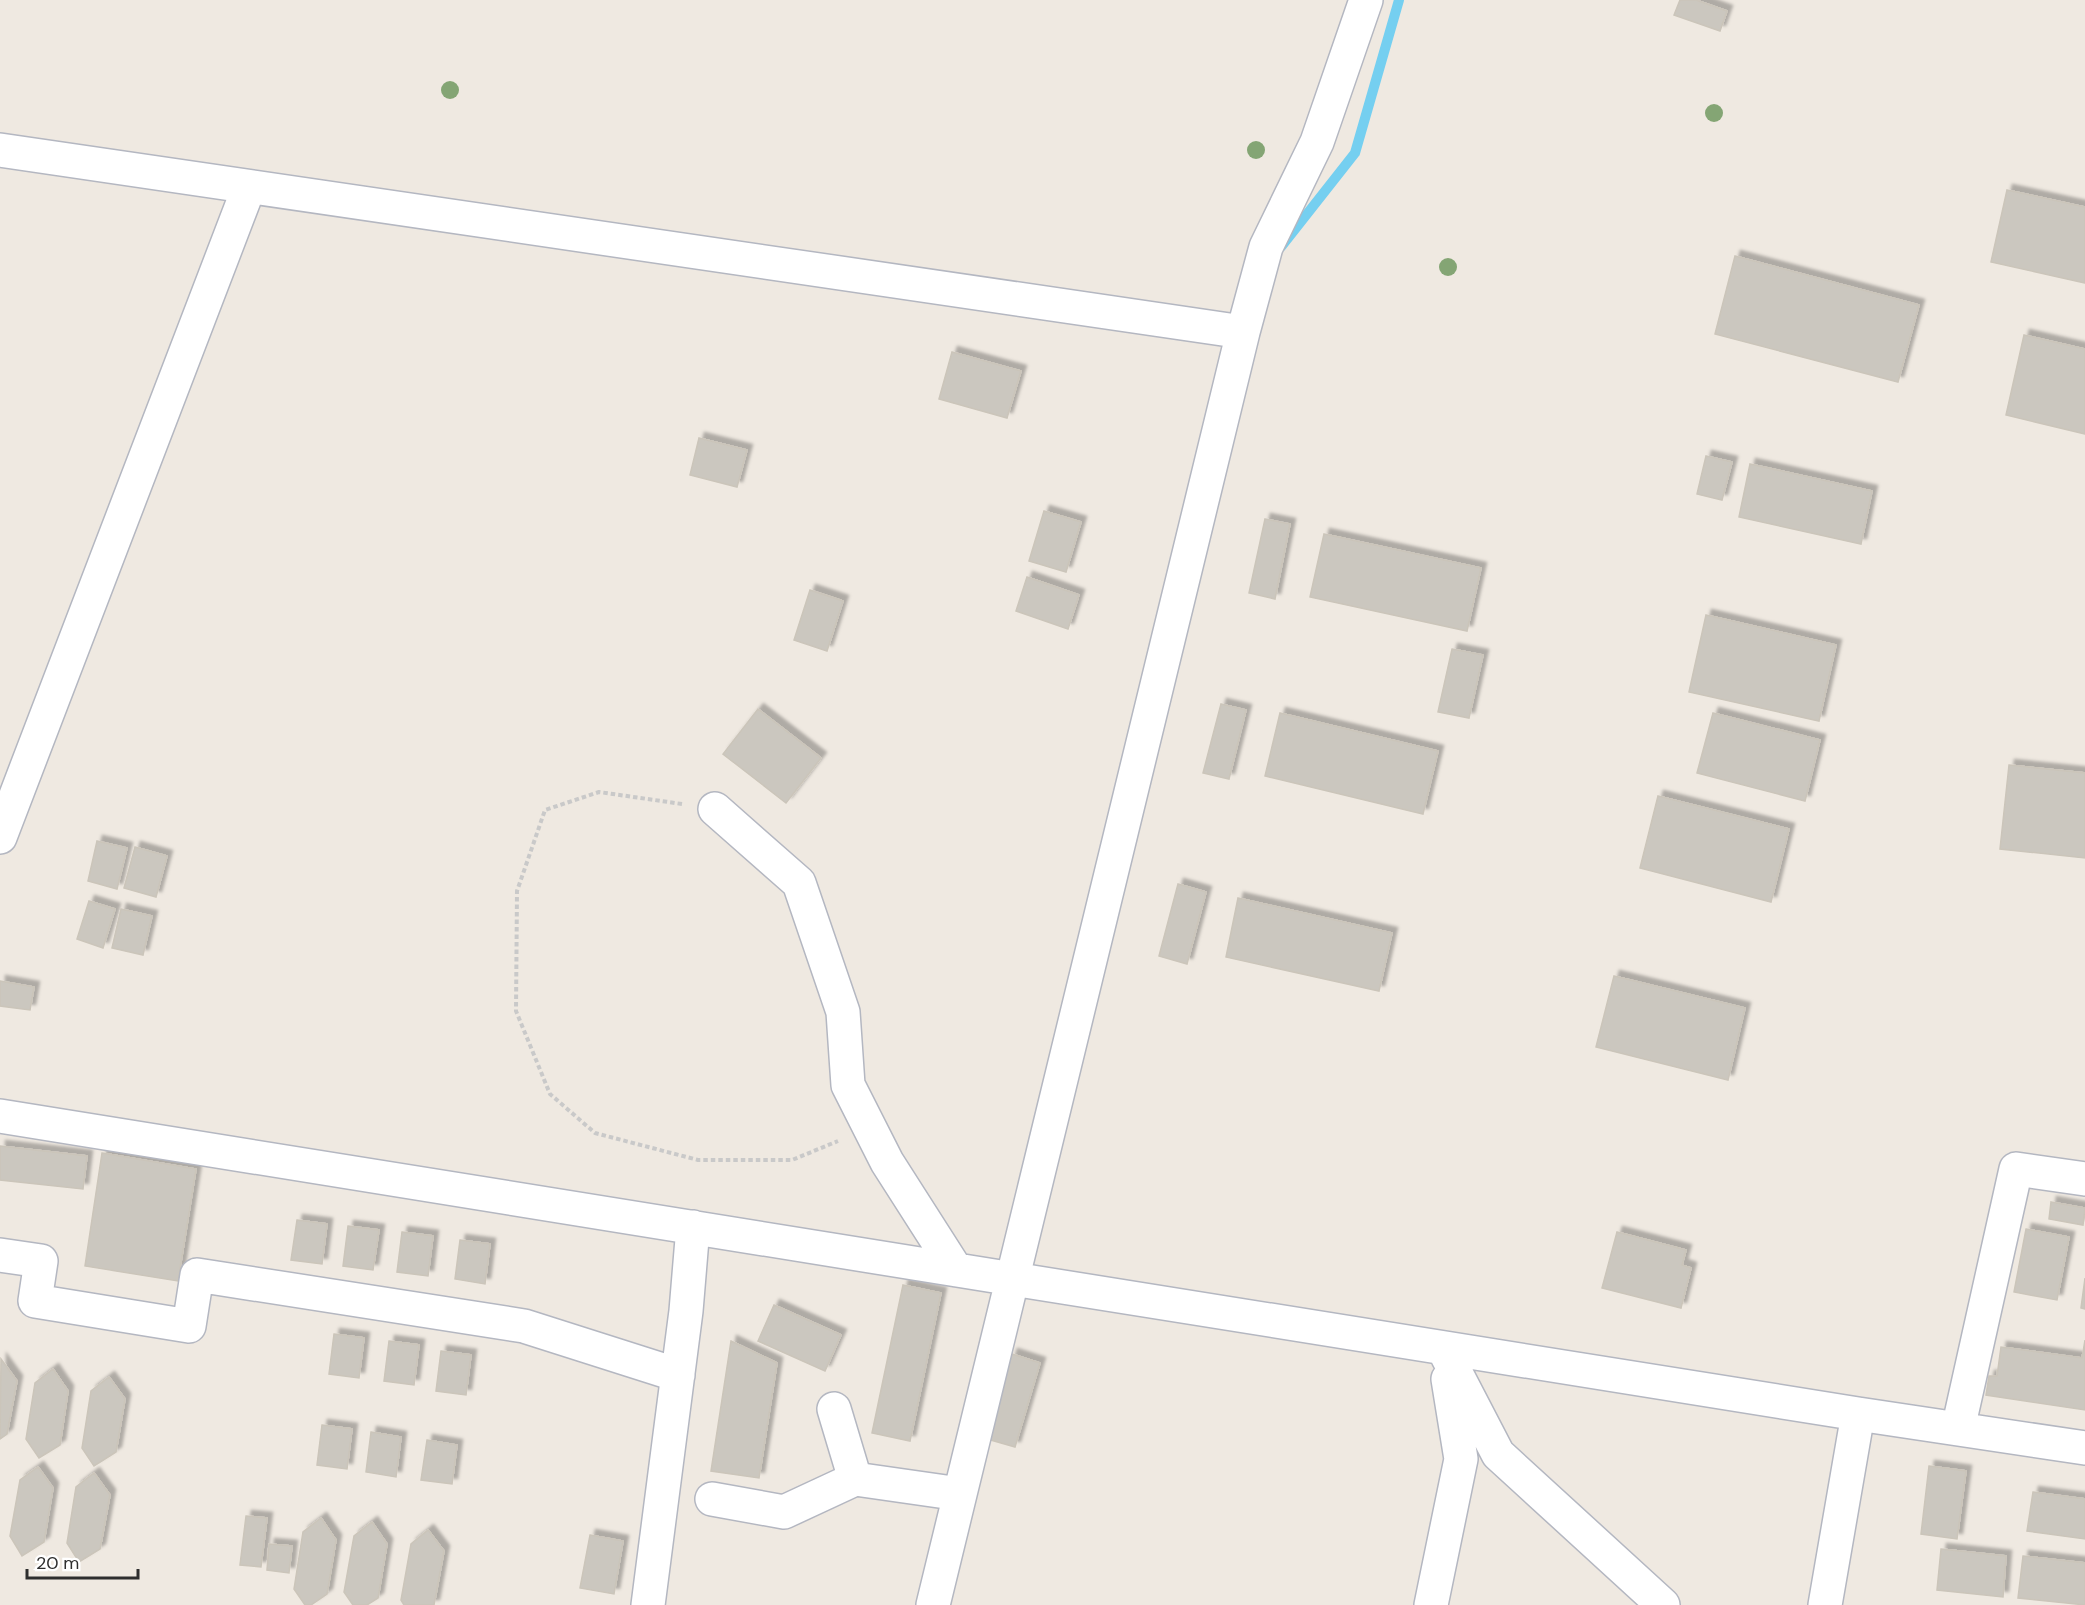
<svg xmlns="http://www.w3.org/2000/svg" width="2085" height="1605" viewBox="0 0 2085 1605" font-family="'DM Sans',sans-serif">
<defs>
<filter id="shadow"><feDropShadow dx="5.5" dy="-5.5" stdDeviation="1.5" flood-color="#0004"/></filter>
</defs>
<rect width="100%" height="100%" fill="#efe9e1"/>
<g fill="none" stroke-linecap="round" stroke-linejoin="round">
<path stroke="#75cff0" stroke-width="10" d="M1281 247 1355 153 1399 0"/>
</g>
<path fill="#cbc7bf" stroke="#cbc5ba" stroke-width="1.5" filter="url(#shadow)" d="M1680 0H1696L1727 11 1720 31 1674 15Z
M2007 190 2085 207V283L1991 262Z
M1735 256 1919 305 1898 382 1715 334Z
M2024 335 2085 349V434L2006 415Z
M952 352 1021 371 1007 418 939 399Z
M699 438 747 450 737 487 690 475Z
M1706 456 1732 462 1722 500 1697 494Z
M1750 464 1872 491 1861 544 1739 517Z
M1044 511 1081 522 1066 572 1029 561Z
M1265 519 1290 524 1275 599 1249 593Z
M1324 534 1481 568 1467 631 1310 597Z
M1027 577 1079 595 1068 629 1016 611Z
M810 590 843 601 827 651 794 640Z
M1706 615 1836 645 1819 721 1689 692Z
M1452 649 1483 655 1469 718 1438 712Z
M1221 704 1246 710 1229 779 1203 773Z
M758 709 821 758 786 803 723 754Z
M1280 713 1438 751 1423 814 1265 776Z
M1713 713 1820 740 1805 801 1697 773Z
M2009 765 2085 773V858L2000 849Z
M1658 796 1789 829 1771 902 1640 868Z
M97 841 127 848 117 889 88 881Z
M135 847 167 856 156 897 124 888Z
M1178 884 1206 892 1187 964 1159 956Z
M1238 898 1392 933 1379 991 1226 957Z
M89 901 115 909 103 948 77 939Z
M121 909 152 916 143 955 112 948Z
M1614 976 1745 1008 1728 1080 1596 1047Z
M0 981 34 987 30 1010 0 1006Z
M0 1146 87 1156 83 1189 0 1180Z
M102 1153 196 1169 178 1281 85 1266Z
M2051 1202 2085 1208 2083 1225 2049 1219Z
M297 1220 327 1224 322 1264 291 1260Z
M348 1226 379 1230 373 1270 343 1266Z
M2026 1229 2069 1237 2057 1300 2014 1292Z
M402 1232 433 1236 428 1276 397 1272Z
M1617 1232 1686 1250 1682 1265 1691 1268 1681 1308 1602 1288Z
M460 1240 490 1244 485 1284 455 1279Z
M2085 1278V1309L2081 1308Z
M903 1285 941 1293 910 1441 872 1433Z
M774 1305 841 1335 825 1371 758 1341Z
M334 1334 364 1338 359 1378 329 1374Z
M2085 1340V1410L1986 1395 1989 1376H1997L2001 1347 2082 1358Z
M389 1341 419 1345 414 1385 384 1381Z
M731 1341 777 1363 759 1478 711 1471Z
M441 1351 471 1355 466 1395 436 1391Z
M1012 1354 1040 1363 1015 1447 987 1439Z
M1 1359 17 1381 7 1434 0 1439Z
M53 1369 68 1391 60 1445 39 1458 26 1439 35 1383Z
M109 1377 125 1399 116 1452 94 1466 82 1448 91 1391Z
M322 1425 352 1429 347 1469 317 1465Z
M371 1432 401 1437 396 1477 366 1472Z
M427 1440 457 1445 452 1484 421 1480Z
M1929 1466 1966 1471 1957 1539 1921 1534Z
M38 1467 53 1488 44 1542 22 1556 10 1536 20 1480Z
M94 1473 110 1495 100 1549 79 1562 67 1543 76 1487Z
M2033 1492 2085 1499V1539L2027 1531Z
M246 1516 267 1518 261 1567 240 1565Z
M321 1518 336 1540 327 1594 311 1605H305L294 1589 303 1532Z
M372 1522 387 1544 378 1598 367 1605H353L344 1592 354 1536Z
M428 1530 444 1551 434 1605H404L401 1600 411 1544Z
M590 1535 623 1541 614 1594 580 1588Z
M269 1544 292 1546 289 1573 267 1570Z
M1941 1549 2006 1556 2003 1597 1937 1590Z
M2023 1556 2085 1563V1605L2018 1598Z"/>
<g fill="none" stroke-linecap="round" stroke-linejoin="round">
<defs>
<path id="minor" d="M0 150 1243 332
M715 809 799 883 843 1012 848 1085 887 1162 956 1270
M0 837 249 187
M0 1116 1013 1279 1858 1414 2085 1448
M0 1255 41 1261 35 1301 189 1326 197 1275 524 1326 678 1375
M1443 1348 1498 1454 1663 1605
M834 1409 855 1479 960 1494
M1958 1429 2016 1169 2085 1179
M712 1499 784 1512 855 1479
M648 1605 686 1311 693 1227
M933 1605 1243 332 1266 247 1317 142 1366 0
M1431 1605 1461 1459 1448 1379
M1825 1605 1858 1414"/>
</defs>
<use href="#minor" stroke="#b4b7c1" stroke-width="36"/>
<path stroke="#c9c9c9" stroke-width="4" stroke-dasharray="4.5 3" stroke-linecap="butt" d="M682 804 599 792 545 810 517 891 516 1011 550 1094 595 1133 698 1160H792L838 1141"/>
<use href="#minor" stroke="#fff" stroke-width="33"/>
</g>
<g fill="#84a574">
<circle cx="450" cy="90" r="9"/>
<circle cx="1714" cy="113" r="9"/>
<circle cx="1256" cy="150" r="9"/>
<circle cx="1448" cy="267" r="9"/>
</g>
<path d="M27 1569v9h111v-9" fill="none" stroke="#2e2e2e" stroke-width="3"/>
<text x="36" y="1569" font-size="18" fill="#2e2e2e" stroke="#ffffff" stroke-width="4.5" paint-order="stroke">20 m</text>
</svg>
